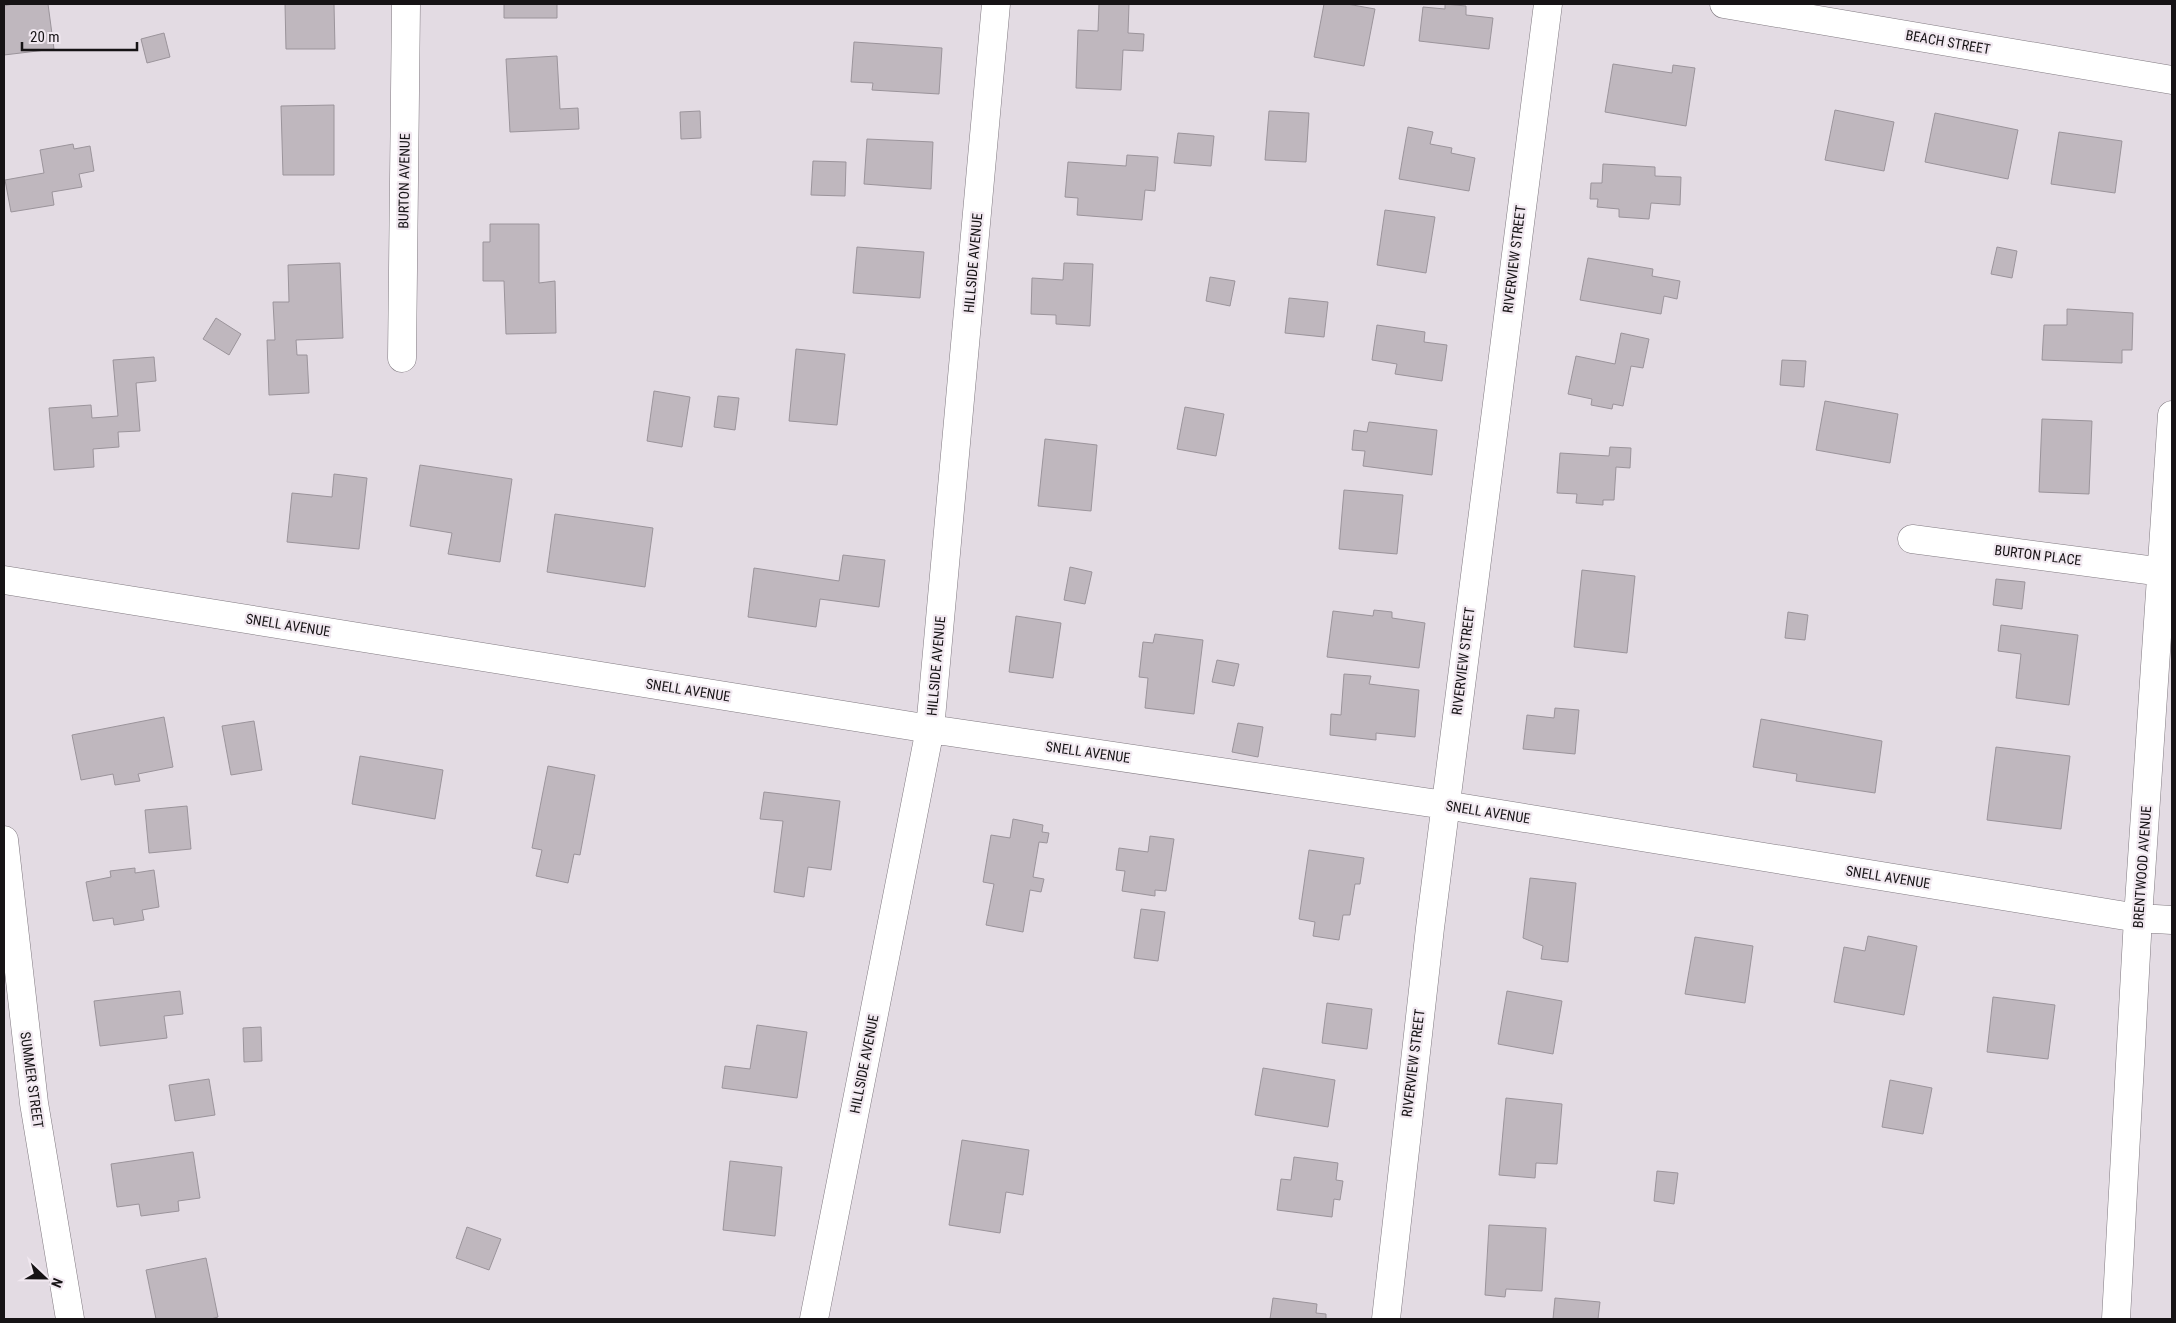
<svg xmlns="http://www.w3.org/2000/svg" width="2176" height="1323" viewBox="0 0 2176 1323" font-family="'Roboto Condensed',sans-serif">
<rect width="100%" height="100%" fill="#e3dbe3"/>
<path fill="#bfb7be" stroke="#9b949b" d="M13 4H48L54 49 4 55V6Z
M285 4H334L335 49H286Z
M504 4H557V18H504Z
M1099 4H1129L1128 33 1144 34 1143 51 1123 50 1121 90 1076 88 1078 30 1098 31Z
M1324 4H1347L1375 9 1364 66 1314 57Z
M1445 4 1466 6V15L1493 18 1489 49 1419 41 1423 7 1445 9Z
M164 33 170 57 147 63 141 39Z
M854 42 942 48 939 94 872 90 873 83 851 82Z
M557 56 560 109 578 108 579 129 510 132 506 59Z
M1613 64 1672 73 1673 65 1695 68 1686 126 1605 112Z
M334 105V175H283L281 106Z
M1835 110 1894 122 1884 171 1825 160Z
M700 111 701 138 681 139 680 112Z
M1269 111 1309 113 1306 162 1265 160Z
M1935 113 2018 130 2008 179 1925 162Z
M1408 127 1433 132 1430 144 1452 148 1451 153 1475 158 1469 191 1399 179Z
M2059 132 2122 141 2115 193 2051 184Z
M1178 133 1214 136 1211 166 1174 163Z
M867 139 933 142 931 189 864 184Z
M73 144 74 149 90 146 94 171 79 174 82 187 52 192 54 205 11 212 5 180 44 173 40 150Z
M1127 155 1158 157 1155 191 1145 190 1142 220 1077 215 1078 198 1065 197 1068 162 1126 166Z
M813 161 846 162 845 196 811 195Z
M1603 164 1655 167V176L1681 177 1680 205 1651 203 1649 219 1619 217V209L1597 207 1598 199H1590L1591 183H1602Z
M1385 210 1435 217 1426 273 1377 265Z
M490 224H539V283L555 281 556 333 506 334 504 281H483V242H490Z
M857 247 924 252 920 298 853 293Z
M1997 247 2017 251 2012 278 1991 274Z
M1588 258 1653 269 1652 276 1680 281 1677 299 1664 296 1661 314 1580 300Z
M340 263 343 338 296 340 297 355H307L309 393 269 395 267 340H275L273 302H289L288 265Z
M1064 263 1093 264 1090 326 1056 324V315L1031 314 1032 278 1063 280Z
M1210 277 1235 281 1230 306 1206 301Z
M1289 298 1328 302 1324 337 1285 333Z
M2067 309 2133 313 2132 350H2122V363L2042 360 2044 325H2067Z
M216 318 241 334 229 355 203 339Z
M1377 325 1425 332 1424 342 1447 345 1442 381 1395 374 1397 364 1372 360Z
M1621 333 1649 339 1643 368 1631 366 1623 406 1613 404 1612 409 1591 405 1592 399 1568 394 1576 356 1615 364Z
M796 349 845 354 837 425 789 421Z
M154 357 156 381 136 383 140 431 118 432 119 447 93 449 94 467 54 470 49 408 91 405 92 418 118 416 113 360Z
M1782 360 1806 361 1804 387 1780 385Z
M654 391 690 397 682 447 647 441Z
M718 396 739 398 735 430 714 427Z
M1825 401 1898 414 1890 463 1816 450Z
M1185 407 1224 414 1216 456 1177 449Z
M2042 419 2092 421 2089 494 2039 492Z
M1369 422 1437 430 1432 475 1363 466 1365 451 1352 450 1354 430 1367 432Z
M1045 439 1097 445 1091 511 1038 506Z
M1610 447 1631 448 1630 468 1616 467 1614 500H1603V505L1576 503 1577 494 1557 493 1560 453 1609 456Z
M420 465 512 479 500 562 448 554 452 533 410 526Z
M334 474 367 478 359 549 287 542 292 493 332 497Z
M1344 490 1403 495 1397 554 1339 549Z
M555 514 653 528 645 587 547 572Z
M843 555 885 560 879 607 820 599 816 627 748 617 754 568 839 581Z
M1070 567 1092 572 1085 604 1064 600Z
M1582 570 1635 576 1627 653 1574 647Z
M1996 579 2025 582 2022 609 1993 605Z
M1374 610 1392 612V618L1425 623 1419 668 1327 657 1333 611 1373 616Z
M1788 612 1808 615 1805 640 1785 638Z
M1016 616 1061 623 1053 678 1009 672Z
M2001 625 2078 635 2069 705 2016 698 2021 654 1998 651Z
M1155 634 1203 640 1194 714 1145 708 1148 678 1139 677 1143 642 1153 643Z
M1217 660 1239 664 1234 686 1212 682Z
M1344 674 1371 676 1369 684 1419 690 1415 737 1376 733V740L1330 735 1331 714 1341 715Z
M1555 708 1579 710 1575 754 1523 749 1527 715 1554 718Z
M164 717 173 767 138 774 140 781 115 785 113 774 81 780 72 735Z
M1761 719 1882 741 1875 793 1796 781 1797 774 1753 767Z
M254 721 262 770 231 775 222 726Z
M1238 723 1263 727 1258 757 1232 752Z
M1996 747 2070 756 2061 829 1987 820Z
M360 756 443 770 435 819 352 804Z
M548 766 595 775 580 855 574 854 568 883 536 876 542 850 532 848Z
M764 792 840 801 831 870 808 867 804 897 774 892 783 821 760 819Z
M187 806 191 849 149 853 145 810Z
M1013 819 1043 825 1042 832 1049 833 1047 843 1039 842 1033 877 1044 879 1041 892 1030 890 1023 932 986 925 994 884 983 882 991 835 1010 838Z
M1150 836 1174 839 1166 891 1155 890V896L1122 891 1125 871 1116 870 1119 848 1148 852Z
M1309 850 1364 858 1360 884H1355L1350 915H1343L1339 940 1313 936 1315 922 1299 919Z
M135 868V873L154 870 159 907 142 910 144 920 114 925 113 918 93 921 86 882 111 877 110 871Z
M1530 878 1576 883 1568 962 1541 959 1543 946 1523 938Z
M1141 909 1165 912 1158 961 1134 958Z
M1868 936 1917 946 1904 1015 1834 1002 1844 947 1865 951Z
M1695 937 1753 946 1745 1003 1685 994Z
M180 991 183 1014 164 1016 167 1038 100 1046 94 1001Z
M1507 991 1562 1001 1553 1054 1498 1044Z
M1993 997 2055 1005 2048 1059 1987 1052Z
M1327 1003 1372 1009 1367 1049 1322 1043Z
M757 1025 807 1032 797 1098 722 1088 725 1066 750 1069Z
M261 1027 262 1061 244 1062 243 1028Z
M1263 1068 1335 1080 1328 1127 1255 1115Z
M209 1079 215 1115 175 1121 169 1085Z
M1890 1080 1932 1088 1923 1134 1882 1127Z
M1506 1098 1562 1104 1557 1164 1536 1163 1535 1178 1499 1175Z
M962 1140 1029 1150 1023 1195 1006 1192 1000 1233 949 1225Z
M193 1152 200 1198 178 1201 179 1211 141 1216 139 1204 117 1207 111 1164Z
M1294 1157 1338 1163 1336 1180 1343 1181 1340 1200 1334 1199 1332 1217 1277 1210 1281 1179 1291 1180Z
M730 1161 782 1167 775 1236 723 1230Z
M1657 1171 1678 1173 1674 1204 1654 1201Z
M1489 1225 1546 1228 1542 1291 1506 1289 1505 1297 1485 1295Z
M467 1227 501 1239 489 1270 456 1258Z
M206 1258 218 1317 211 1319H156L146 1270Z
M1273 1298 1317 1304 1316 1313 1326 1314V1319H1270Z
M1555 1298 1600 1302 1598 1319H1553Z"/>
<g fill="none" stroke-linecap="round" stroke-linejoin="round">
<defs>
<path id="minor" d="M1724 4 2172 80
M402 358 406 4
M1912 539 2163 572
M4 580 930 729 1445 805 2138 918 2172 920
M4 840 34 1103 70 1319
M814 1319 930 729 996 4
M1386 1319 1430 928 1548 4
M2116 1319 2138 918 2172 415"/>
</defs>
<use href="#minor" stroke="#817a81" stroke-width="29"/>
<use href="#minor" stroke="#fff" stroke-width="28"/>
</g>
<g text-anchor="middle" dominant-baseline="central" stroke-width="4.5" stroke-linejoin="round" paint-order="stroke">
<g font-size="14" fill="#161315" stroke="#f1e8f0">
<text transform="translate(1948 42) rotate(10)">BEACH STREET</text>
<text transform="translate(404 181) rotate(-89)">BURTON AVENUE</text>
<text transform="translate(1514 259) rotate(-83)">RIVERVIEW STREET</text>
<text transform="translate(973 263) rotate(-85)">HILLSIDE AVENUE</text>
<text transform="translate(2038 555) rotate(7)">BURTON PLACE</text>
<text transform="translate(288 625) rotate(9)">SNELL AVENUE</text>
<text transform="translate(1463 661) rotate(-83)">RIVERVIEW STREET</text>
<text transform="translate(936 666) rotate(-85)">HILLSIDE AVENUE</text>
<text transform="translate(688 690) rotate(9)">SNELL AVENUE</text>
<text transform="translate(1088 752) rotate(8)">SNELL AVENUE</text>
<text transform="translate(1488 812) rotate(9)">SNELL AVENUE</text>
<text transform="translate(2142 867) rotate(-86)">BRENTWOOD AVENUE</text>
<text transform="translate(1888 877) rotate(9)">SNELL AVENUE</text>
<text transform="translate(1413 1063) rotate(-83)">RIVERVIEW STREET</text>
<text transform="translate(864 1064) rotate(-79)">HILLSIDE AVENUE</text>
<text transform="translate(32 1080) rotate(82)">SUMMER STREET</text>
</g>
</g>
<rect width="2176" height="1323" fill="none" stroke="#161315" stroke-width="10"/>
<g transform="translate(45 1278) rotate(112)" stroke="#f1e8f0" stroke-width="4" paint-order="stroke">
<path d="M0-4L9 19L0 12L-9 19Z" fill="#161315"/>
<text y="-8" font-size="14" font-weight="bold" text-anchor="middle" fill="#161315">N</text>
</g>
<path d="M22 42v8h115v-8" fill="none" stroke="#161315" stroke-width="2.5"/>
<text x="30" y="42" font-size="15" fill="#161315" stroke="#f1e8f0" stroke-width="4" paint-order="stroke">20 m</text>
</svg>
